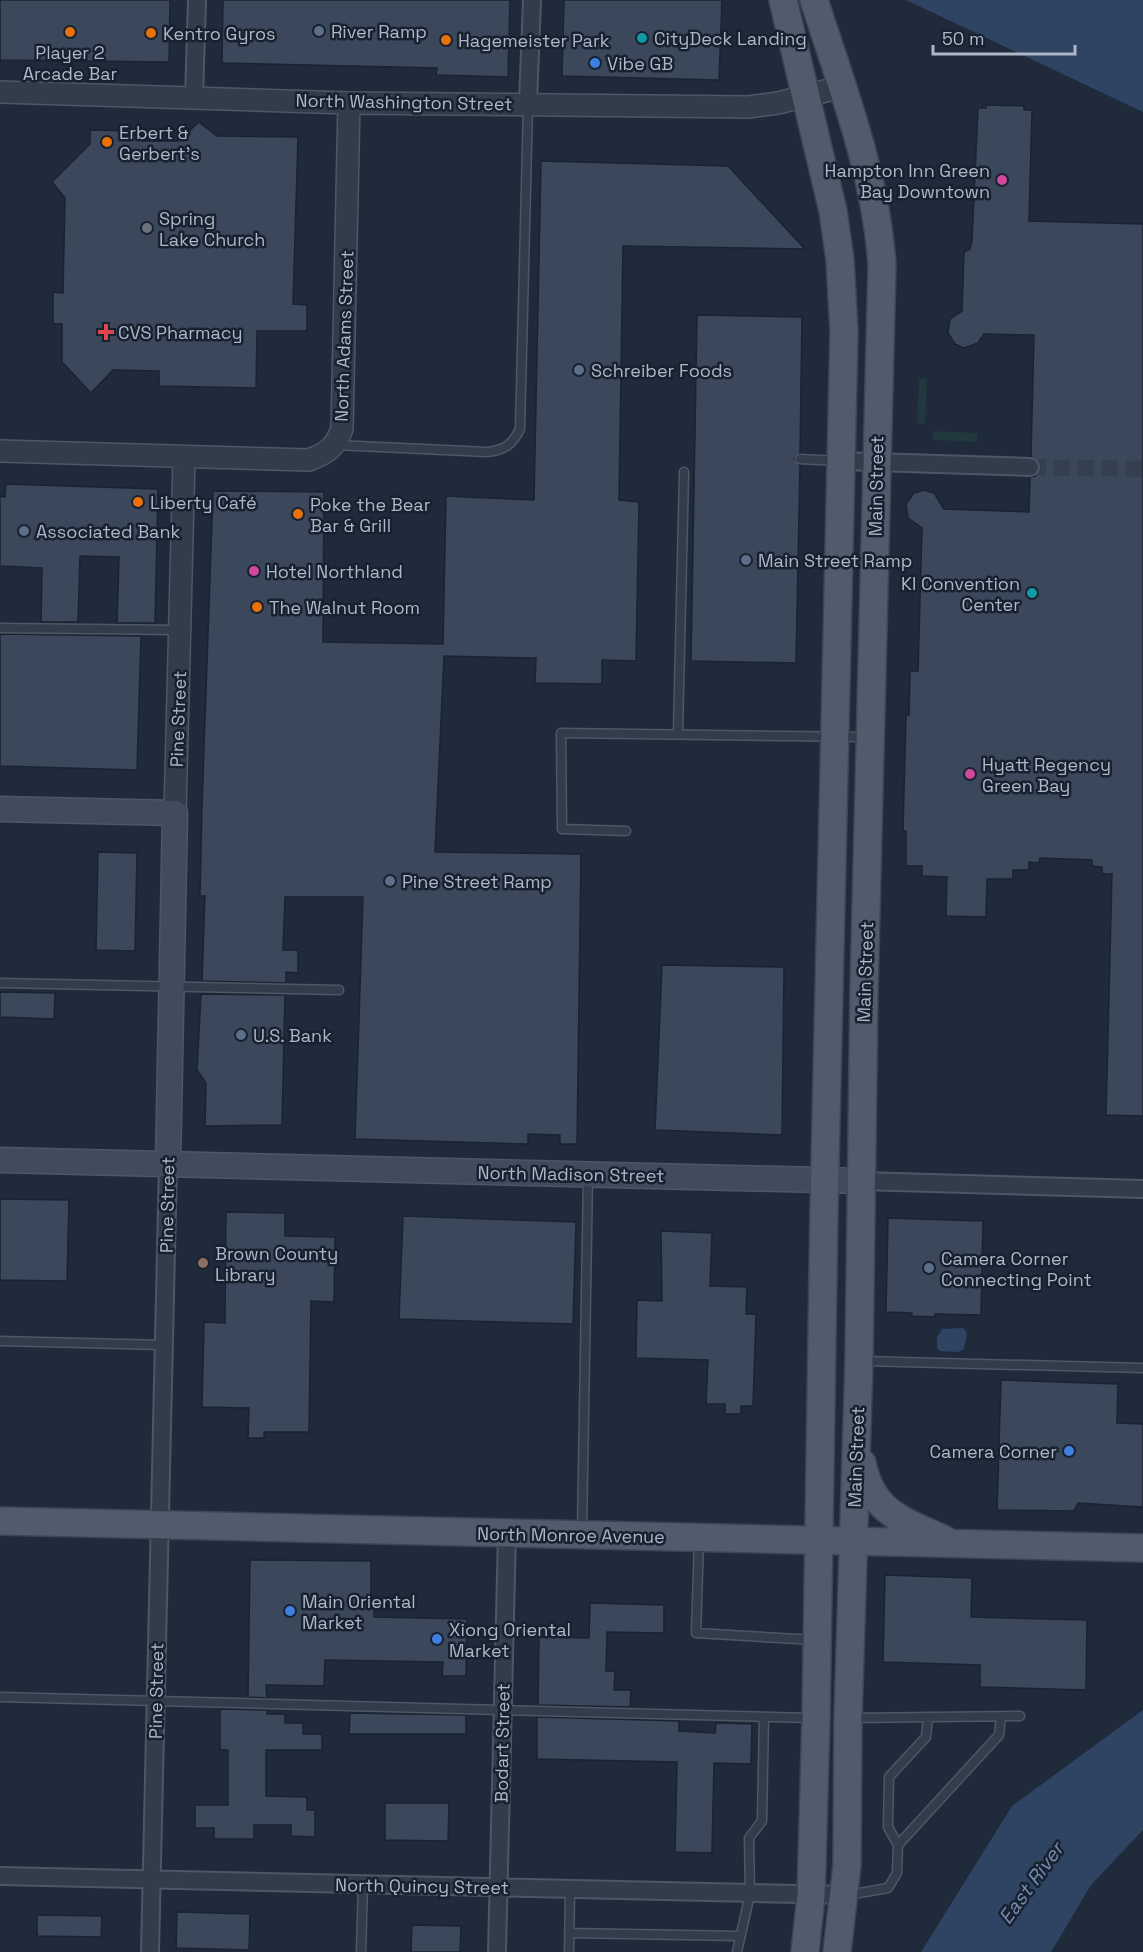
<svg xmlns="http://www.w3.org/2000/svg" width="1143" height="1952" viewBox="0 0 1143 1952" font-family="'Space Grotesk',sans-serif">
<rect width="100%" height="100%" fill="#1f2a3b"/>
<path fill="#21383c" d="M919 379H927L925 424 917 423Z
M933 431 977 433V442L933 440Z"/>
<path fill="#2f4362" d="M906 0H1143V112Z
M963 1328 967 1333 964 1349 959 1352 940 1351 937 1348V1338L942 1329Z
M1143 1710V1830L1091 1885 1051 1952H921L1012 1806Z"/>
<path fill="#3b485b" stroke="#1a2331" stroke-width="1.5" d="M0 0H170L169 62 0 60Z
M223 0H510L508 77 436 75 437 68 222 63Z
M564 0H722L719 80 562 76Z
M986 105 1024 106V110H1032L1029 221 1143 224V1116L1106 1115 1112 874H1102V867L1092 866V860L1040 858 1039 863 1029 862V870H1013V879H987L986 917 946 916 947 877 922 876V866H906V831H903L906 715H909L910 671H918L922 528 908 518 906 504 914 493 924 490 934 493 944 509 1029 512 1030 477 1035 476 1040 468 1039 462 1031 457 1034 335 984 334 978 343 964 348 955 344 948 333 950 319 962 311 964 252 970 249 972 240 978 108H986Z
M199 122 217 136 298 137 293 304 307 305V331H257L256 388 159 386V371L113 370 91 393 62 362V324H53V292L63 293 65 198 52 182 90 144V130L131 131 143 141H178Z
M541 161 728 166 805 249 623 246 619 500 639 502 636 661 602 660V684L535 683 536 658 444 656 435 852 581 854 577 1144H560V1135L528 1134V1144L355 1139 363 897H285L283 950H298V973L286 972V983L202 981 205 896H200L202 806 213 491 324 492 323 642 443 644 446 496 534 500Z
M697 315 802 317 800 453 794 459 800 465 796 663 691 661Z
M6 484 158 489 155 623H117L119 557 80 556 78 622H41L42 568 0 566V496L5 497Z
M0 634 141 636 137 770 0 766Z
M98 852 137 853 135 951 96 950Z
M662 965 784 967 782 1135 655 1130Z
M0 992 55 993 54 1019 0 1017Z
M201 994 285 995 282 1125 205 1126 206 1083 197 1070Z
M0 1199 69 1200 67 1281 0 1280Z
M226 1212 285 1213V1236L335 1237 334 1302 311 1301 309 1432H264V1438H248L249 1408 202 1407 204 1322 225 1323Z
M403 1216 576 1222 573 1324 399 1319Z
M888 1218 983 1221 981 1315 935 1314V1317L911 1316 912 1313 886 1312Z
M661 1231 712 1233 710 1286 747 1287 746 1314H756L753 1406H741V1414H725V1404H706L708 1360 636 1358 637 1300 662 1301Z
M1001 1380 1118 1384 1117 1423 1143 1424V1507L1078 1503 1074 1511 997 1510Z
M250 1560 371 1561V1608H374V1617L467 1619 466 1676H442L443 1662 325 1660 324 1686 266 1685 267 1698 248 1697Z
M885 1575 972 1578 971 1617 1087 1620 1086 1690 980 1687V1665L883 1662Z
M590 1603 664 1605V1633L607 1632 606 1671H615L614 1690H631L630 1707 538 1705 539 1637 589 1638Z
M220 1709 267 1710V1714H285V1723H303V1734H322V1750H266V1796L307 1797V1810H315V1837L291 1836V1825H254V1839H214V1828H195V1805H228V1750H220Z
M350 1713 466 1715V1734H349Z
M537 1717 679 1721V1731L715 1733 716 1723 752 1724 751 1764 714 1763 712 1853 675 1852 677 1762 537 1759Z
M385 1803H449L448 1841 385 1840Z
M177 1912 250 1914 249 1950 176 1948Z
M37 1915 102 1916 101 1937 37 1936Z
M412 1925 461 1926 460 1952H411Z"/>
<g fill="none" stroke-linecap="round" stroke-linejoin="round">
<path stroke="#343f50" stroke-width="16" stroke-dasharray="16 8" stroke-linecap="butt" d="M1030 467 1143 469"/>
<defs>
<path id="service" d="M336 445 487 452C505 450 512 445 520 429L528 106
M800 459 838 461
M0 628 180 630
M678 734 684 472
M626 831 562 829 561 733 865 737
M0 983 339 990
M0 1341 163 1345
M862 1361 1143 1368
M582 1532 588 1176
M699 1540 696 1633 814 1640
M0 1697 812 1718
M851 1718 1020 1716
M898 1845 888 1827 889 1777 926 1737 928 1717
M848 1895 888 1888 897 1873 898 1845 999 1735 1001 1717
M569 1933 740 1936
M361 1952 363 1885
M569 1952 570 1890
M737 1952 750 1894 749 1838 762 1821 764 1717"/>
<path id="minor" d="M194 98 197 0
M528 103 532 0
M841 461 1030 467
M861 1181 1143 1189
M0 1876 845 1895
M150 1952 168 1164
M497 1952 507 1533"/>
<path id="tertiary" d="M0 92 349 103 748 107 778 103 841 87
M0 451 309 460C327 453 335 448 342 429L349 103
M175 813 184 458"/>
<path id="secondary" d="M0 809 175 813 168 1164
M0 1160 861 1181"/>
<path id="primary" d="M783 0 833 211 840 260 844 332 824 1209 816 1718 811 1896 805 1952
M814 0C842 87 876 174 882 265L864 990 859 1361 848 1718 847 1865 837 1952
M862 1463C872 1513 902 1520 945 1540
M0 1521 1143 1548"/>
</defs>
<use href="#service" stroke="#4d5765" stroke-width="11"/>
<use href="#minor" stroke="#4d5765" stroke-width="20"/>
<use href="#tertiary" stroke="#4d5765" stroke-width="24"/>
<use href="#secondary" stroke="#4d5765" stroke-width="27"/>
<use href="#primary" stroke="#3c4554" stroke-width="30"/>
<use href="#service" stroke="#333c4b" stroke-width="8"/>
<use href="#minor" stroke="#333c4b" stroke-width="16"/>
<use href="#tertiary" stroke="#333c4b" stroke-width="21"/>
<use href="#secondary" stroke="#404b5e" stroke-width="24"/>
<use href="#primary" stroke="#505b6b" stroke-width="27"/>
</g>
<g fill="#5c6f8a" stroke="#18212f" stroke-width="2">
<circle cx="319" cy="31" r="6"/>
<circle cx="579" cy="370" r="6"/>
<circle cx="24" cy="531" r="6"/>
<circle cx="746" cy="560" r="6"/>
<circle cx="390" cy="881" r="6"/>
<circle cx="241" cy="1035" r="6"/>
<circle cx="929" cy="1268" r="6"/>
</g>
<g fill="#e8710a" stroke="#18212f" stroke-width="2">
<circle cx="70" cy="32" r="6"/>
<circle cx="151" cy="33" r="6"/>
<circle cx="446" cy="40" r="6"/>
<circle cx="107" cy="142" r="6"/>
<circle cx="138" cy="502" r="6"/>
<circle cx="298" cy="514" r="6"/>
<circle cx="257" cy="607" r="6"/>
</g>
<g fill="#0f9aa8" stroke="#18212f" stroke-width="2">
<circle cx="642" cy="38" r="6"/>
<circle cx="1032" cy="593" r="6"/>
</g>
<g fill="#3f7fe0" stroke="#18212f" stroke-width="2">
<circle cx="595" cy="63" r="6"/>
<circle cx="1069" cy="1451" r="6"/>
<circle cx="290" cy="1611" r="6"/>
<circle cx="437" cy="1639" r="6"/>
</g>
<g fill="#d1479c" stroke="#18212f" stroke-width="2">
<circle cx="1002" cy="180" r="6"/>
<circle cx="254" cy="571" r="6"/>
<circle cx="970" cy="774" r="6"/>
</g>
<circle fill="#6b7280" stroke="#18212f" stroke-width="2" cx="147" cy="228" r="6"/>
<path fill="#e0444e" stroke="#18212f" stroke-width="2" d="M103 323h6v6h6v6h-6v6h-6v-6h-6v-6h6z"/>
<circle fill="#8d6e63" stroke="#18212f" stroke-width="2" cx="203" cy="1263" r="6"/>
<g text-anchor="middle" dominant-baseline="central" stroke-width="5" stroke-linejoin="round" paint-order="stroke">
<g font-size="18" fill="#adb7c7" stroke="#18212f" text-anchor="start">
<text x="331" y="31">River Ramp</text>
<text x="163" y="33">Kentro Gyros</text>
<text x="654" y="38">CityDeck Landing</text>
<text x="458" y="40">Hagemeister Park</text>
<text x="70" y="52" text-anchor="middle">Player 2<tspan x="70" dy="21">Arcade Bar</tspan></text>
<text x="607" y="63">Vibe GB</text>
<text x="119" y="132">Erbert &amp;<tspan x="119" dy="21">Gerbert's</tspan></text>
<text x="990" y="170" text-anchor="end">Hampton Inn Green<tspan x="990" dy="21">Bay Downtown</tspan></text>
<text x="159" y="218">Spring<tspan x="159" dy="21">Lake Church</tspan></text>
<text x="118" y="332">CVS Pharmacy</text>
<text x="591" y="370">Schreiber Foods</text>
<text x="150" y="502">Liberty Café</text>
<text x="310" y="504">Poke the Bear<tspan x="310" dy="21">Bar &amp; Grill</tspan></text>
<text x="36" y="531">Associated Bank</text>
<text x="758" y="560">Main Street Ramp</text>
<text x="266" y="571">Hotel Northland</text>
<text x="1020" y="583" text-anchor="end">KI Convention<tspan x="1020" dy="21">Center</tspan></text>
<text x="269" y="607">The Walnut Room</text>
<text x="982" y="764">Hyatt Regency<tspan x="982" dy="21">Green Bay</tspan></text>
<text x="402" y="881">Pine Street Ramp</text>
<text x="253" y="1035">U.S. Bank</text>
<text x="215" y="1253">Brown County<tspan x="215" dy="21">Library</tspan></text>
<text x="941" y="1258">Camera Corner<tspan x="941" dy="21">Connecting Point</tspan></text>
<text x="1057" y="1451" text-anchor="end">Camera Corner</text>
<text x="302" y="1601">Main Oriental<tspan x="302" dy="21">Market</tspan></text>
<text x="449" y="1629">Xiong Oriental<tspan x="449" dy="21">Market</tspan></text>
</g>
<g font-size="18" fill="#adb7c7" stroke="#18212f">
<text transform="translate(404 102) rotate(1)">North Washington Street</text>
<text transform="translate(344 336) rotate(-88)">North Adams Street</text>
<text transform="translate(876 486) rotate(-89)">Main Street</text>
<text transform="translate(178 719) rotate(-88)">Pine Street</text>
<text transform="translate(865 972) rotate(-88)">Main Street</text>
<text transform="translate(571 1174) rotate(1)">North Madison Street</text>
<text transform="translate(167 1205) rotate(-89)">Pine Street</text>
<text transform="translate(856 1457) rotate(-88)">Main Street</text>
<text transform="translate(571 1535) rotate(1)">North Monroe Avenue</text>
<text transform="translate(156 1691) rotate(-89)">Pine Street</text>
<text transform="translate(502 1743) rotate(-89)">Bodart Street</text>
<text transform="translate(422 1886) rotate(1)">North Quincy Street</text>
</g>
<g font-size="20" font-style="italic" fill="#738cb2" stroke="#18212f">
<text transform="translate(1031 1883) rotate(-54)">East River</text>
</g>
</g>
<path d="M933 45v9h142v-9" fill="none" stroke="#adb7c7" stroke-width="3"/>
<text x="942" y="45" font-size="18" fill="#adb7c7" stroke="#18212f" stroke-width="4.5" paint-order="stroke">50 m</text>
</svg>
